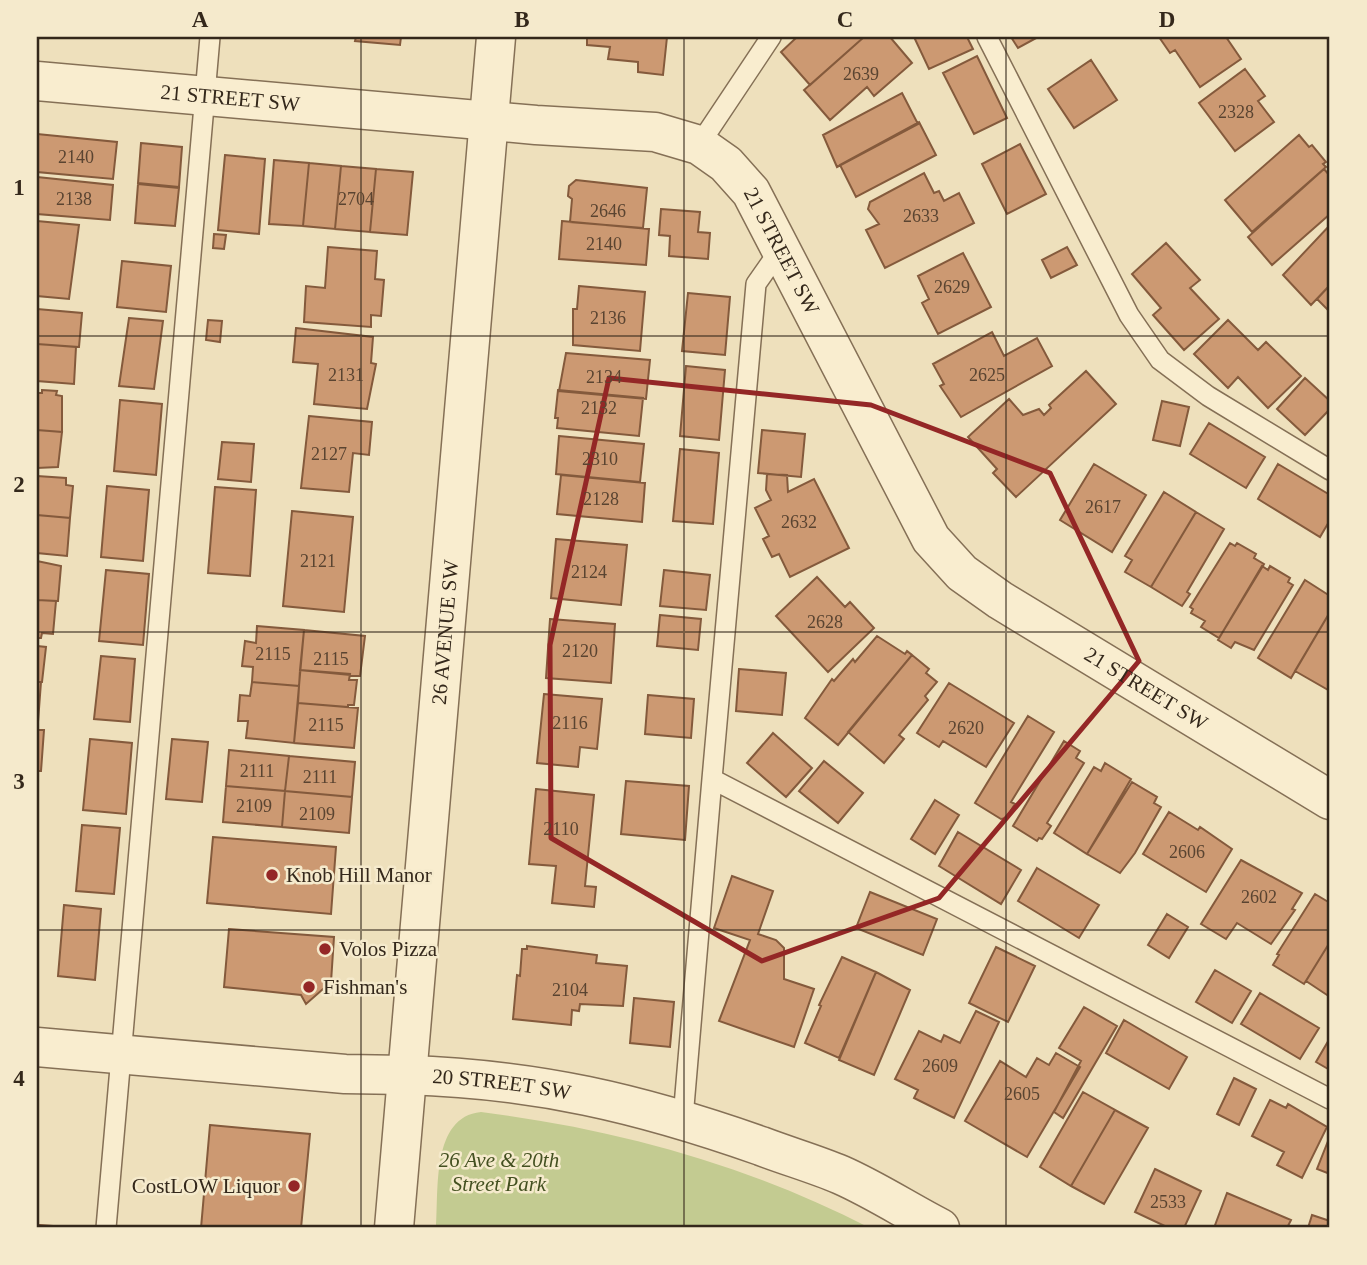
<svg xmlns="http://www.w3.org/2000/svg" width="1367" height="1265" viewBox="0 0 1367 1265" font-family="'Times New Roman',serif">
<rect width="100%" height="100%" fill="#eee0bc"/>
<path fill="#c3cb91" d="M481 1112C617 1129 748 1165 870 1228H436C439 1190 431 1117 481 1112Z"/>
<path fill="#cc9972" stroke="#845a3c" stroke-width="2" d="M349 37H401L400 45 355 41 356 37Z
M587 37H667L663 75 638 72V62L608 59 610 47 587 45Z
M797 37H864L810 85 781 52Z
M864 37H890L912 63 874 96 867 87 830 120 804 90Z
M914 37H967L973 49 929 69Z
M1011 37H1038L1018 48Z
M1159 37H1226L1241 59 1200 87 1175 50 1170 53Z
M977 56 1007 118 974 134 943 73Z
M1091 60 1117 100 1074 128 1048 89Z
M1245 69 1265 96 1258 101 1274 122 1235 151 1199 103Z
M902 93 918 124 837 167 823 135Z
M919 122 936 155 856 197 840 165Z
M37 134 117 142 113 179 37 172Z
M1299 135 1309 147 1312 145 1326 162 1323 164 1326 167 1252 232 1225 200Z
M141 143 182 147 179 187 138 183Z
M1020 144 1046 194 1007 214 982 164Z
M225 155 265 159 259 234 218 230Z
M274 160 309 163 303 226 269 224Z
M309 163 341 166 335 229 303 226Z
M341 166 376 169 370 232 335 229Z
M376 169 413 172 407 235 370 232Z
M1324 169 1330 176V214L1272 265 1248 237Z
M924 173 934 193 939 191 944 201 959 193 974 223 885 268 866 230 879 224 868 209 870 202Z
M37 177 113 185 110 220 37 214Z
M576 180 647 188 643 228 570 222 572 199 568 196 569 186Z
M138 184 179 188 175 226 135 223Z
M661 209 700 212 698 232 710 233 708 259 669 256 670 236 659 235Z
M37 221 79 225 69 299 37 296Z
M562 221 649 229 646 265 559 259Z
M1330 225V285L1311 305 1283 275Z
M214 234 226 235 224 249 213 248Z
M1166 243 1200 280 1190 288 1219 319 1184 350 1153 315 1161 308 1132 274Z
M328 247 377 251 375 279 384 280 381 316 371 315V327L304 322 306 286 325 288Z
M1067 247 1077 265 1051 278 1042 260Z
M963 253 991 307 938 334 922 303 929 299 918 276Z
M122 261 171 266 166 312 117 307Z
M1330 285V312L1317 299Z
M579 286 645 292 640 351 573 345V309H577Z
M688 293 730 297 725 355 682 351Z
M37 309 82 313 79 347 37 344Z
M129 318 163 321 154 389 119 386Z
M208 320 222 321 220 342 206 340Z
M1228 320 1258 350 1266 342 1301 376 1268 408 1238 377 1228 388 1194 354Z
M296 328 373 337 371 363 376 364 367 409 314 404 318 364 293 362Z
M992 332 1004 356 1037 338 1052 366 961 417 940 386 944 384 933 364Z
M37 344 76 347 74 384 37 381Z
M566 353 650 360 646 399 559 391Z
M686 366 725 370 719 440 680 436Z
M1086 371 1116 404 1016 497 993 473 997 469 968 437 1009 399 1023 415 1039 409 1044 415 1051 408 1049 405Z
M1305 378 1330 401V409L1305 435 1277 409Z
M42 390 57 391 56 395 62 396V432L37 430V393H42Z
M558 390 643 398 639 436 557 428 558 418H555Z
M120 400 162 404 156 475 114 471Z
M1162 401 1189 407 1180 446 1153 440Z
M309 416 372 422 369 455 353 453 349 492 301 488Z
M1209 423 1265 457 1246 488 1190 454Z
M37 430 62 432 58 467 37 468Z
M762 430 805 434 801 477 758 473Z
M559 436 644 444 640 482 556 474Z
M222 442 254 444 251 482 218 479Z
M680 449 719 453 713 524 673 521Z
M1094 464 1146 495 1112 552 1060 520Z
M1278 464 1330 495V520L1320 537 1258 499Z
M767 474 787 475 788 492 814 479 849 548 790 577 779 554 772 557 763 539 769 536 755 508 771 500 766 490Z
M561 475 645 483 642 522 557 514Z
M37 476 66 478V485L73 486 70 518 37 515Z
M107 486 149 490 143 561 101 557Z
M215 487 256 490 250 576 208 573Z
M1164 492 1196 512 1151 587 1125 572 1132 560 1125 556Z
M292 511 353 517 344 612 283 606Z
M1196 512 1224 529 1187 592 1190 594 1182 606 1151 587Z
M37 515 70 518 67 556 37 553Z
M556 539 627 545 621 605 551 598Z
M1230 543 1235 546 1237 543 1256 554 1254 558 1264 564 1219 638 1201 627 1205 621 1191 613 1193 609 1190 607Z
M37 561 61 566 58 601 37 600Z
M1262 566 1268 570 1270 566 1290 578 1288 582 1293 585 1254 650 1235 642 1231 648 1218 640Z
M106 570 149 574 143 645 99 641Z
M664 570 710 575 706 610 660 606Z
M817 577 845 607 850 602 874 628 828 672 776 616Z
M1305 580 1330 596V612L1291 678 1258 658Z
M37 600 56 601 53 634 42 633 41 638H37Z
M1330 612V691L1295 671Z
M660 615 701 619 698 650 657 646Z
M550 619 615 624 611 683 546 678Z
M257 626 304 630 299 686 252 682 253 667 242 666 245 641 256 643Z
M304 630 365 636 360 676 300 670Z
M877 636 905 654 907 651 912 655 838 745 805 718 832 679 834 681 853 659 855 662Z
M37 646 46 647 42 682H37Z
M912 655 929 669 926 673 937 682 925 696 928 700 899 735 904 739 884 763 848 732Z
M101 656 135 659 130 722 94 719Z
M739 669 786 673 782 715 736 711Z
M300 670 350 674 349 680H357L354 705H348V707L298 703Z
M37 682H41L38 722H37Z
M252 682 299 686 294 743 246 738 248 721H238L240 695 250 696Z
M949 683 1014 723 986 767 943 741 939 747 917 733Z
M544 694 602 699 597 749 580 747 578 767 537 763Z
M648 695 694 699 691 738 645 734Z
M298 703 358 708 354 748 294 743Z
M1028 716 1054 732 1011 802 1015 804 1006 818 1001 819 975 803Z
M37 730H44L41 771H37Z
M773 733 812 768 786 797 747 763Z
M90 739 132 743 126 814 83 810Z
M172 739 208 742 202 802 166 799Z
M1064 741 1080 751 1076 758 1084 763 1047 823 1051 826 1042 839 1039 838 1037 841 1013 826Z
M229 750 289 756 285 791 226 786Z
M289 756 355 762 352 797 285 791Z
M824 761 863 793 838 823 799 791Z
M1105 763 1131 779 1087 854 1054 833 1094 767 1101 771Z
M626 781 689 786 685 840 621 834Z
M1132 782 1157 797 1154 803 1161 807 1135 853 1120 873 1087 854Z
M226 786 285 791 282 827 223 822Z
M536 789 594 795 585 886 596 887 594 907 552 903 556 866 529 864Z
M285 791 352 797 349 833 282 827Z
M935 800 959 815 935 854 911 839Z
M1169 812 1198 830 1200 827 1232 849 1206 892 1143 854Z
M82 825 120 828 114 894 76 891Z
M958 832 1021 870 1001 904 939 866Z
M213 837 336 847 331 914 207 903Z
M1241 860 1302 893 1292 909 1295 910 1271 944 1237 923 1226 939 1201 924Z
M1037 868 1099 905 1079 938 1018 901Z
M732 876 773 891 758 934 776 940 784 948V979L814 989 794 1047 719 1021 750 940 714 928Z
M870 892 937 919 923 955 856 928Z
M1315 894 1330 903V942L1304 984 1273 965 1279 955 1277 954Z
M64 905 101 909 95 980 58 976Z
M1167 914 1188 927 1169 958 1148 945Z
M229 929 334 937 331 982 306 1004 301 995 224 987Z
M1330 942V997L1306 981Z
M527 946 597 955 596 963 627 966 623 1006 580 1004 579 1011 572 1010 571 1025 513 1019 517 975 520 976 522 949H527Z
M996 947 1035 966 1008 1022 969 1003Z
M842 957 876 972 839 1058 805 1043 821 1006 819 1005Z
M1215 970 1251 991 1232 1023 1196 1002Z
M876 972 910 990 874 1075 839 1060Z
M1260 993 1319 1028 1300 1059 1241 1024Z
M634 998 674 1002 670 1047 630 1043Z
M1084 1007 1117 1026 1063 1118 1054 1112 1081 1061 1059 1048Z
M976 1011 999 1022 954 1118 914 1098 918 1090 895 1079 919 1031 941 1042 944 1035 960 1043Z
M1124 1020 1187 1057 1169 1089 1106 1053Z
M1330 1038V1070L1316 1062Z
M1056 1053 1080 1067 1027 1157 965 1121 1000 1061 1026 1077 1037 1058 1049 1065Z
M1234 1078 1256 1089 1239 1125 1217 1114Z
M1083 1092 1115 1110 1071 1186 1040 1167Z
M1270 1100 1286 1108 1288 1104 1327 1127 1302 1178 1277 1165 1284 1152 1252 1136Z
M1115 1110 1148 1128 1104 1204 1071 1186Z
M210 1125 310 1134 301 1228H201Z
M1330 1136V1174L1317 1169Z
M1155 1169 1201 1191 1184 1228H1169L1135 1212Z
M1227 1193 1291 1220 1287 1228H1214Z
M1312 1215 1330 1221V1228H1308Z
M40 1225 80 1228H40Z"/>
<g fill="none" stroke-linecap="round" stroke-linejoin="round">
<defs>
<path id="service" d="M987 37 1129 315 1160 360 1208 396 1330 470
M699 145 771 37
M782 247 756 284 712 779 1330 1099
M683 1118 712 779
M106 1228 210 37"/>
<g id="minor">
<path id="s1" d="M37 81 536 125 655 132 699 145 726 164 751 192 931 539 962 573 1000 600 1330 800"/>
<path id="s2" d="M406 1075C536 1079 639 1103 761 1146 787 1156 815 1164 841 1175 875 1190 907 1211 940 1228"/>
</g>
<g id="tertiary">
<path d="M37 1047 345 1074 406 1075"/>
<path id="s3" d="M394 1228 496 37"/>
</g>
</defs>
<use href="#service" stroke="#857056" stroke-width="22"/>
<use href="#minor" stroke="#857056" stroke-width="41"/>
<use href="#tertiary" stroke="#857056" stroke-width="41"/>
<use href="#service" stroke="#f9edcf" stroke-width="19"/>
<use href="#minor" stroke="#f9edcf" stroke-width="38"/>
<use href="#tertiary" stroke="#f9edcf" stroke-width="38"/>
</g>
<path fill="none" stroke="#942726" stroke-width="5" stroke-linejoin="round" d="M609 378 871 405 1050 473 1139 661 939 898 762 961 551 838 550 645Z"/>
<path fill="none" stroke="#34281b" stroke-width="2" stroke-opacity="0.55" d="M361 37V1228M684 37V1228M1006 37V1228M37 336H1330M37 632H1330M37 930H1330"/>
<g fill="#942726" stroke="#f5eacc" stroke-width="2.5">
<circle cx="272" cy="875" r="7"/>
<circle cx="325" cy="949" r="7"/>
<circle cx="309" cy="987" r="7"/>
<circle cx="294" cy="1186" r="7"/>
</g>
<g text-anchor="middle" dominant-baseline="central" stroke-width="5" stroke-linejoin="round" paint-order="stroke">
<g font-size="18" fill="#5a4431">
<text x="861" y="74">2639</text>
<text x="1236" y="112">2328</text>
<text x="76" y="157">2140</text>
<text x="74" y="199">2138</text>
<text x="356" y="199">2704</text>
<text x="608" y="211">2646</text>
<text x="921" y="216">2633</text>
<text x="604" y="244">2140</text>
<text x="952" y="287">2629</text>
<text x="608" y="318">2136</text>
<text x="346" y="375">2131</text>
<text x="987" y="375">2625</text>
<text x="604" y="377">2134</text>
<text x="599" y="408">2132</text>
<text x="329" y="454">2127</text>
<text x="600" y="459">2310</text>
<text x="601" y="499">2128</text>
<text x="1103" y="507">2617</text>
<text x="799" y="522">2632</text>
<text x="318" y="561">2121</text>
<text x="589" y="572">2124</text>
<text x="825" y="622">2628</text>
<text x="580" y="651">2120</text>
<text x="273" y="654">2115</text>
<text x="331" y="659">2115</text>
<text x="570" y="723">2116</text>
<text x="326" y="725">2115</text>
<text x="966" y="728">2620</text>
<text x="257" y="771">2111</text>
<text x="320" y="777">2111</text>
<text x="254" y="806">2109</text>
<text x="317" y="814">2109</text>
<text x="561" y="829">2110</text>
<text x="1187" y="852">2606</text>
<text x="1259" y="897">2602</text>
<text x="570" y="990">2104</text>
<text x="940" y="1066">2609</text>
<text x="1022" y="1094">2605</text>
<text x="1168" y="1202">2533</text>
</g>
<g font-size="21" fill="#34281b" stroke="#f5eacc">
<text stroke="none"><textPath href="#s1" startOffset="194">21 STREET SW</textPath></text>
<text stroke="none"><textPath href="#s1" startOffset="803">21 STREET SW</textPath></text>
<text stroke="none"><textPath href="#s3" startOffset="598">26 AVENUE SW</textPath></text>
<text stroke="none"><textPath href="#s1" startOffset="1391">21 STREET SW</textPath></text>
<text stroke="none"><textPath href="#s2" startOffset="96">20 STREET SW</textPath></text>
</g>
<g font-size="21" fill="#34281b" stroke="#f5eacc" text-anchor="start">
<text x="286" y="875">Knob Hill Manor</text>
<text x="339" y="949">Volos Pizza</text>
<text x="323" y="987">Fishman's</text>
<text x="280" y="1186" text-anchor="end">CostLOW Liquor</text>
</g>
<g font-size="21" font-style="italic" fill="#445121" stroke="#f5eacc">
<text x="499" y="1160">26 Ave &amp; 20th<tspan x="499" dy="24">Street Park</tspan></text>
</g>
</g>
<rect width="1367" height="1265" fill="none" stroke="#f5eacc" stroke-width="77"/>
<rect x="38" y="38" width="1290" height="1188" fill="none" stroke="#34281b" stroke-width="2.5"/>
<g font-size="23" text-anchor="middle" font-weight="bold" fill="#34281b">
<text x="200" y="27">A</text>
<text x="522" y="27">B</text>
<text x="845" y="27">C</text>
<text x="1167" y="27">D</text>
<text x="19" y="195">1</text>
<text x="19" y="492">2</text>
<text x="19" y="789">3</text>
<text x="19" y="1086">4</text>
</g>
</svg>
